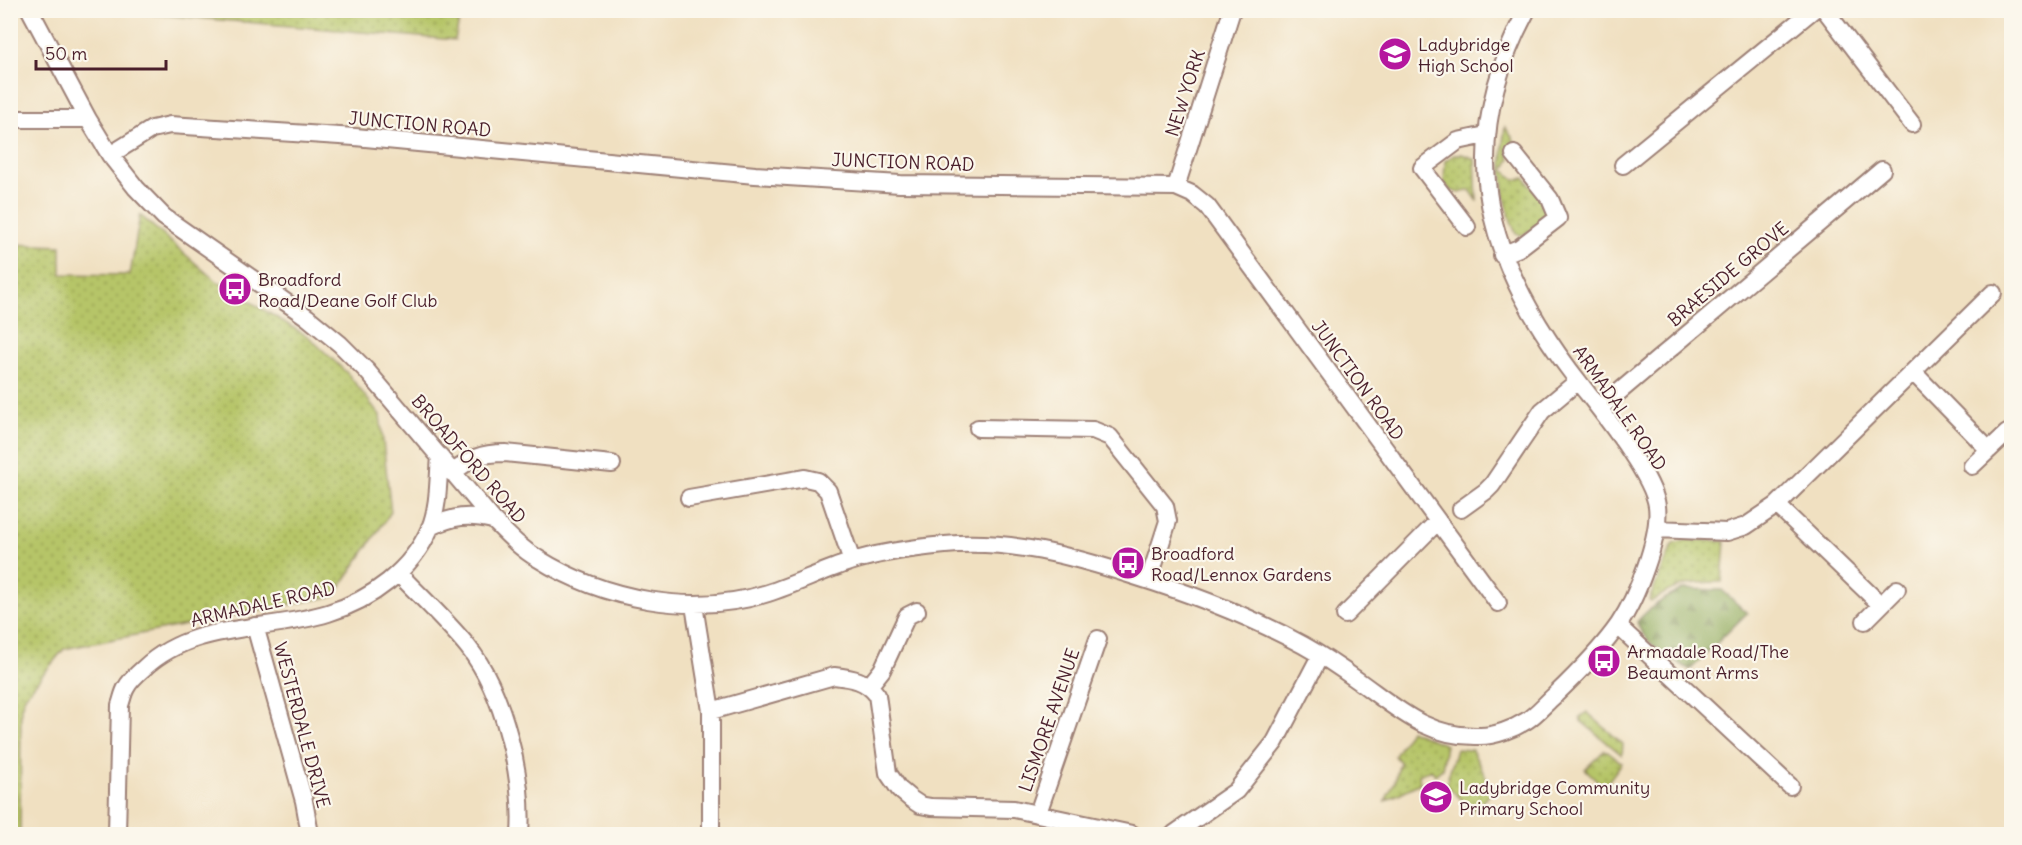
<svg xmlns="http://www.w3.org/2000/svg" width="2022" height="845" viewBox="0 0 2022 845" font-family="Delius,sans-serif">
<defs>
<pattern id="grass-dots" width="8" height="8" patternUnits="userSpaceOnUse" patternTransform="scale(1.5)"><rect width="8" height="8" fill="#b6c567"/><path d="M2 2h.1M6 6h.1" fill="none" stroke="#969f55" stroke-width="1.8" stroke-linecap="round"/></pattern>
<pattern id="forest-firs" width="22" height="20" patternUnits="userSpaceOnUse" patternTransform="scale(1.5)"><rect width="22" height="20" fill="#90aa5c"/><path d="M5 1l3.5 6h-7zM16 11l3.5 6h-7z" fill="#788a4c"/></pattern>
</defs>
<rect width="100%" height="100%" fill="#fbf7ec"/>
<filter id="ink" filterUnits="userSpaceOnUse"><feTurbulence type="fractalNoise" baseFrequency=".0167" numOctaves="2"/><feDisplacementMap in="SourceGraphic" scale="12" xChannelSelector="R" yChannelSelector="G"/><feConvolveMatrix kernelMatrix="1 2 1 2 8 2 1 2 1" color-interpolation-filters="sRGB"/></filter>
<filter id="wash" filterUnits="userSpaceOnUse"><feTurbulence type="fractalNoise" baseFrequency=".008" numOctaves="4" result="noise"/><feDisplacementMap in="SourceGraphic" scale="24" xChannelSelector="R" yChannelSelector="G"/><feGaussianBlur stdDeviation="1.35" result="paint"/><feColorMatrix in="noise" values="0 0 0 0 0 0 0 0 0 0 0 0 0 0 0 0 0 1.4 0 .05"/><feComposite in="paint" operator="in"/></filter>
<g filter="url(#wash)">
<rect width="100%" height="100%" fill="#f0e0c1"/>
<path fill="url(#grass-dots)" stroke="#807249" stroke-width="1.5" d="M113 11H461L455 40Z
M1505 127 1516 143 1507 149 1510 159 1504 170 1515 180 1525 178 1547 208 1544 221 1523 235 1516 234C1502 202 1499 161 1505 127Z
M1462 154 1475 159 1477 200 1470 190 1460 193 1450 190 1444 182 1445 161 1454 155Z
M140 215 216 281 309 337 348 374 380 415 391 512 334 596 64 649 25 696 21 708 20 834H11V244L61 246V274L130 275Z
M1687 540 1725 541 1722 582C1694 582 1675 584 1651 602L1649 600 1673 544Z
M1587 712 1623 744 1622 755 1581 721 1580 717Z
M1410 730 1446 745 1442 769 1435 775 1431 769 1419 775 1420 783 1385 801 1395 781 1400 762 1395 756Z
M1456 749 1472 750 1488 782 1493 787 1490 794 1473 810 1446 785Z
M1605 750 1622 763 1604 787 1585 769Z"/>
<path fill="url(#forest-firs)" stroke="#6d6444" stroke-width="1.5" d="M1683 589 1722 590 1747 613 1690 670C1672 659 1643 644 1637 622 1648 608 1667 596 1683 589Z"/>
</g>
<g filter="url(#ink)">
<g fill="none" stroke-linecap="round" stroke-linejoin="round">
<defs>
<path id="minor" d="M30 10 88 119 110 155 136 188 164 217 307 317 340 344 367 371 493 520C507 534 520 548 537 558 604 600 692 617 768 593 796 584 822 571 850 562 880 552 913 548 945 545 1010 539 1072 556 1134 576 1192 594 1250 616 1303 645 1323 656 1342 669 1360 682 1399 710 1429 738 1480 736 1495 736 1513 729 1526 721 1536 715 1545 704 1554 696 1577 674 1601 650 1619 624 1636 599 1661 536 1657 506 1653 475 1601 411 1581 385 1487 265 1451 152 1527 10
M1825 10 1912 124
M10 119H88
M110 155 152 129 170 125 355 137 755 175 900 184 1176 187 1192 194 1207 206 1498 603
M1623 165 1813 10
M1176 187 1232 10
M1467 227 1422 168 1458 141 1486 135
M1502 255 1519 248 1558 218 1550 199 1514 154
M1913 372 1989 450
M1600 408 1882 170
M978 428 1093 430 1110 437 1165 506 1168 521 1149 580
M1972 466 2007 433
M452 473C472 458 480 453 505 453L612 464
M689 498 805 478 818 481 828 491 852 561
M1777 505 1881 605
M1461 509 1486 491 1492 485 1542 411 1578 381
M430 527C454 516 468 514 493 520
M1657 529 1727 532 1746 526 1777 505 1993 293
M398 573C421 597 447 621 468 647 504 692 524 778 520 834
M694 605 711 711V834
M1345 615 1438 521
M1865 621 1897 589
M255 626 304 801 310 834
M1618 626 1790 786
M870 685 882 670 907 616 917 611
M711 711 834 676C852 678 866 680 877 695L888 773 899 789 911 799 920 805 931 807 1014 809 1132 834
M1038 813 1098 639
M117 834 120 705C122 700 123 693 126 688 130 680 137 674 144 668 194 621 267 632 328 613 371 600 412 570 430 528 439 506 438 480 440 456
M1174 834 1236 791 1275 742 1320 656"/>
</defs>
<use href="#minor" stroke="#9d8076" stroke-width="20"/>
<use href="#minor" stroke="#fff" stroke-width="16"/>
</g>
</g>
<defs>
<symbol id="school-disc" viewBox="-11 -11 22 22"><circle r="9.5" fill="#b5179e" stroke="#fbf7ec"/><path d="M0-5L7-2L0 1L-7-2ZM-4 1L0 2.5L4 1V4Q0 6-4 4Z" fill="#fff"/></symbol>
<symbol id="bus-disc" viewBox="-11 -11 22 22"><circle r="9.5" fill="#b5179e" stroke="#fbf7ec"/><path d="M-5-6H5V4H4V6H2V4H-2V6H-4V4H-5ZM-3.5-4V0h7V-4ZM-3.5 1.2v1.5H-2V1.2ZM2 1.2v1.5H3.5V1.2Z" fill="#fff"/></symbol>
</defs>
<g fill-rule="evenodd">
<use href="#school-disc" x="1376" y="35" width="38" height="38"/>
<use href="#bus-disc" x="216" y="270" width="38" height="38"/>
<use href="#bus-disc" x="1109" y="544" width="38" height="38"/>
<use href="#bus-disc" x="1585" y="642" width="38" height="38"/>
<use href="#school-disc" x="1417" y="778" width="38" height="38"/>
</g>
<g text-anchor="middle" dominant-baseline="central" stroke-width="4.5" stroke-linejoin="round" paint-order="stroke">
<g font-size="18" fill="#4a1f2b" stroke="#fbf7ec" text-anchor="start">
<text x="1418" y="44">Ladybridge<tspan x="1418" dy="21">High School</tspan></text>
<text x="258" y="279">Broadford<tspan x="258" dy="21">Road/Deane Golf Club</tspan></text>
<text x="1151" y="553">Broadford<tspan x="1151" dy="21">Road/Lennox Gardens</tspan></text>
<text x="1627" y="651">Armadale Road/The<tspan x="1627" dy="21">Beaumont Arms</tspan></text>
<text x="1459" y="787">Ladybridge Community<tspan x="1459" dy="21">Primary School</tspan></text>
</g>
<g font-size="18" fill="#4a1f2b" stroke="#fbf7ec">
<text transform="translate(1185 93) rotate(-72)">NEW YORK</text>
<text transform="translate(420 124) rotate(5)">JUNCTION ROAD</text>
<text transform="translate(903 162) rotate(2)">JUNCTION ROAD</text>
<text transform="translate(1728 274) rotate(-40)">BRAESIDE GROVE</text>
<text transform="translate(1358 380) rotate(54)">JUNCTION ROAD</text>
<text transform="translate(1620 408) rotate(55)">ARMADALE ROAD</text>
<text transform="translate(469 459) rotate(49)">BROADFORD ROAD</text>
<text transform="translate(263 604) rotate(-13)">ARMADALE ROAD</text>
<text transform="translate(1049 720) rotate(-71)">LISMORE AVENUE</text>
<text transform="translate(302 725) rotate(75)">WESTERDALE DRIVE</text>
</g>
</g>
<rect width="2022" height="845" fill="none" stroke="#fbf7ec" stroke-width="36"/>
<path d="M36 60v9h130v-9" fill="none" stroke="#4a1f2b" stroke-width="3"/>
<text x="45" y="60" font-size="18" fill="#4a1f2b" stroke="#fbf7ec" stroke-width="4.5" paint-order="stroke">50 m</text>
</svg>
